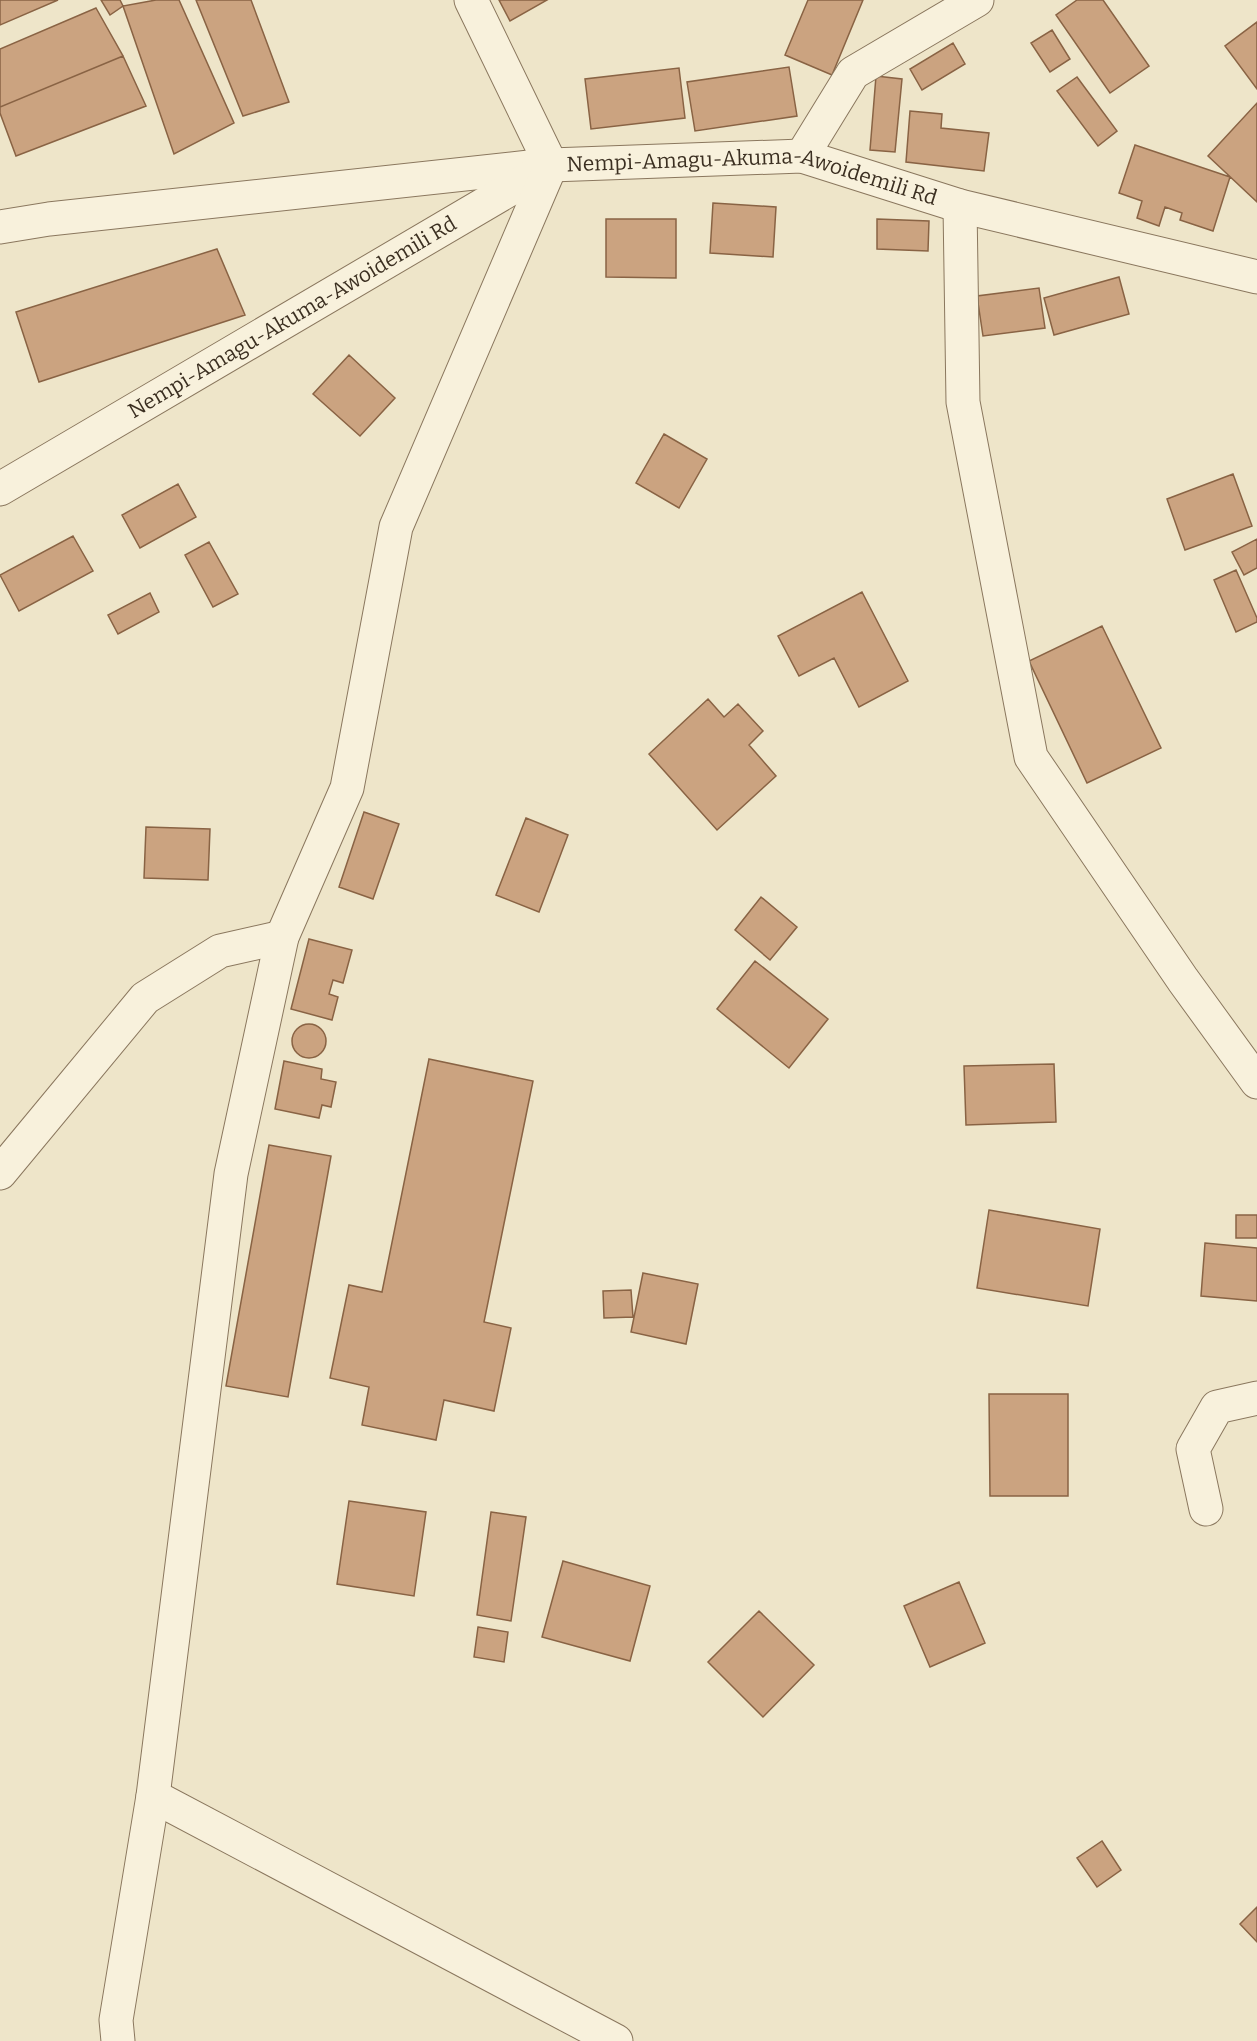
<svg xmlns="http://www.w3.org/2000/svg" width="1257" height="2041" viewBox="0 0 1257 2041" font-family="Bitter,serif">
<rect width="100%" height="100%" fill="#eee5c9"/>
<path fill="#cba380" stroke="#896344" stroke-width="1.5" d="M0 0H58L0 25Z
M101 0H120L123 6 110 15Z
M156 0H179L234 123 174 154 123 6Z
M196 0H251L289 102 243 116Z
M499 0H547L510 21Z
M808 0H863L832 75 785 55Z
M1077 0H1103L1149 66 1110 93 1056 15Z
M96 8 123 56 0 107V49Z
M1257 22V89L1225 46Z
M1052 30 1070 59 1050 72 1031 43Z
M953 43 965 64 922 90 910 69Z
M123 56 146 106 16 156 0 113V107Z
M789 67 797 116 695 131 687 82Z
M679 68 685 118 591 129 585 79Z
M876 76 902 79 895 152 870 150Z
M1077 77 1117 131 1098 146 1057 91Z
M1257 103V202L1208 156Z
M910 111 942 114 941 128 989 133 984 171 906 162Z
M1135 145 1230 177 1213 231 1180 220 1182 213 1165 207 1159 226 1137 218 1142 201 1119 193Z
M713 203 776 207 773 257 710 253Z
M606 219H676V278L606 277Z
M877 219 929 221 928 251 877 249Z
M217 249 245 315 39 382 16 312Z
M1119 277 1129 314 1054 335 1044 298Z
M1039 288 1045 328 983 336 977 296Z
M349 355 395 398 360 436 313 394Z
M664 434 707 459 679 508 636 483Z
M1233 474 1252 526 1185 550 1167 499Z
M178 484 196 517 140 548 122 515Z
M73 536 93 571 19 611 0 575Z
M1257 539V568L1244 575 1232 552Z
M209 542 238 594 213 607 185 555Z
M1236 570 1257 618V622L1236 632 1214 580Z
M862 592 908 681 859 707 834 658 799 676 778 636Z
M150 593 159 612 118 634 108 615Z
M1102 626 1161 748 1087 783 1029 661Z
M708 699 724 717 738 704 763 731 749 745 776 776 717 830 649 754Z
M364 812 399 824 373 899 339 887Z
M526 818 568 835 539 912 496 895Z
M146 827 210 829 208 880 144 878Z
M761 897 797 927 770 960 735 930Z
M309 939 352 950 343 983 333 980 329 994 338 997 332 1020 291 1009Z
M755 961 828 1019 789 1068 717 1009Z
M292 1041a17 17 0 1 1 34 0a17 17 0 1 1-34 0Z
M429 1059 533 1081 484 1322 511 1328 494 1411 444 1400 436 1440 362 1425 369 1387 330 1378 349 1285 382 1292Z
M284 1061 322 1069 321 1079 336 1082 331 1107 322 1105 319 1118 275 1109Z
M1054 1064 1056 1122 966 1125 964 1066Z
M269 1145 331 1156 288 1397 226 1386Z
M989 1210 1100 1229 1088 1306 977 1288Z
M1236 1215H1257V1238H1236Z
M1205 1243 1257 1248V1301L1201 1296Z
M643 1273 698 1284 686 1344 631 1332Z
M631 1290 633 1317 604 1318 603 1291Z
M989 1394H1068V1496H990Z
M349 1501 426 1512 414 1596 337 1584Z
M491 1512 526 1517 511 1621 477 1615Z
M563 1561 650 1586 630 1661 542 1637Z
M959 1582 985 1643 930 1667 904 1606Z
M759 1611 814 1665 763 1717 708 1662Z
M478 1627 508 1632 504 1662 474 1657Z
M1102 1841 1121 1870 1097 1887 1077 1858Z
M1257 1907V1942L1240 1924Z"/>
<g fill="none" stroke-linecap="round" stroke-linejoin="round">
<defs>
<g id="minor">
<path d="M802 156 853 73 977 0"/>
<path d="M960 206 963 402 1031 757 1183 980 1257 1082"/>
<path d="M0 227 49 219 538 166"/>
<path id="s1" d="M0 489 551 165 802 156 960 206 1257 277"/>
<path d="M0 1173 145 998 220 951 282 937"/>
<path d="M1206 1509 1193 1449 1217 1407 1257 1398"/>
<path d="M153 1796 616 2041"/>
<path d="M118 2041 116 2020 153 1796 231 1174 282 937 347 788 396 527 551 165 471 0"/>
</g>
</defs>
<use href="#minor" stroke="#8a775e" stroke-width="35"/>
<use href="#minor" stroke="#f8f1dc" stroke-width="33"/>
</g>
<g text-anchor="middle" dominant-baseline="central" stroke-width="6" stroke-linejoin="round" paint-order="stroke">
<g font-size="21" fill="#3b2f21" stroke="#f5eed8">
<text stroke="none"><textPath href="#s1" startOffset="843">Nempi-Amagu-Akuma-Awoidemili Rd</textPath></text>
<text stroke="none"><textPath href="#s1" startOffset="339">Nempi-Amagu-Akuma-Awoidemili Rd</textPath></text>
</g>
</g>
</svg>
